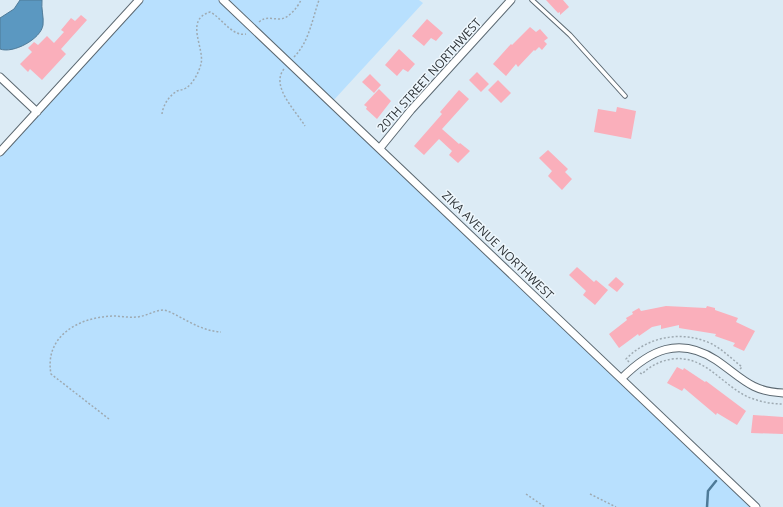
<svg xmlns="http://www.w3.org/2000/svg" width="783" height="507" viewBox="0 0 783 507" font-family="'Open Sans',sans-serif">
<rect width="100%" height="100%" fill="#dcebf5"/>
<path fill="#b8e0fe" d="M139 0H419L423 3 332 102 756 507H0V152Z"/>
<path fill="#5b98c1" stroke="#4e7a98" d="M20 0H42C41 9 44 17 43 25 41 39 13 54 0 49V18L14 9Z"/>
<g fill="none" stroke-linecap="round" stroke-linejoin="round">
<path stroke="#4e7a98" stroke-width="2.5" d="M707 507 708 491 716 481"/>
</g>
<path fill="#faafbb" d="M546 0H563L569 7 560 15V12L558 13Z
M81 15 87 20 61 49 66 54 42 80 30 69 28 72 20 64 32 52 28 48 34 42 38 45 47 36 54 43 64 32 61 30 71 18 75 21Z
M427 19 443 33 436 41 431 38 424 46 412 36Z
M530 27 536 32 540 29 548 38 544 41 547 44 542 50 539 47 535 51 534 50 518 67 516 64 506 76 493 64 511 44 512 45Z
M399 49 415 64 408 72 403 69 397 76 385 65Z
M477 72 489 84 481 92 469 80Z
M370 74 381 85 374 93 362 82Z
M498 80 511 93 501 103 488 90Z
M379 89 391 101 377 119 366 109 367 107 364 105Z
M459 90 469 99 442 129 459 144 460 143 470 151 458 163 449 155 452 151 439 139 424 155 414 146 442 114 440 112Z
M617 107 636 111 631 139 594 132 598 109 616 112Z
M548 150 568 169 565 172 572 179 562 190 548 176 552 171 539 158Z
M577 267 594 282 596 280 608 290 595 305 583 295 586 291 569 275Z
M616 277 624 284 617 292 608 285Z
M666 306 706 308 707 306 715 308V310L738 318 736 322 755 331 744 351 733 346 735 343 715 336 716 334 679 328V325L661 329V325L652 327 639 336 638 334 619 348 609 334 627 320 626 318 633 314 632 312 639 308 641 311Z
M677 367 683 370 684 368 705 382 706 381 746 411 737 425 717 413 716 415 684 388 682 391 667 383Z
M753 415 783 417V434L751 433Z"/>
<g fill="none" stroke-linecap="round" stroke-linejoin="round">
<defs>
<path id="service" d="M532 0 570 35 625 96"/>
<path id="minor" d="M223 0 756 507
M0 77 37 112
M380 148 411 110 511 0
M0 152 139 0
M622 378C650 350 679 336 716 360 741 377 751 392 783 393"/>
</defs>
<use href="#service" stroke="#5b6871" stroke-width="5.5"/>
<use href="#minor" stroke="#5b6871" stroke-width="9"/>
<path stroke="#9eaab2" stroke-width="1.5" stroke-dasharray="2 2" stroke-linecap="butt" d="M259 22C266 16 271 19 280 19 288 19 298 7 301 0
M294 57C309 42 312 20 319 0
M284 69C270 86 296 111 305 126
M162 114C163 105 169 96 177 91 180 90 183 90 186 88 193 84 199 72 201 64 205 48 184 20 210 12 221 17 232 37 246 34
M629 362 626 359C648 336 683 330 712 344 723 350 732 359 742 367L740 369
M640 373 642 374C650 366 660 361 672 359 703 355 719 381 744 395 756 401 770 404 783 404
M109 419 51 374C44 336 79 317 113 316 121 316 129 318 137 317 147 316 155 310 164 310 169 311 174 314 178 316 193 324 205 331 221 332
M526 494 545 507
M590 494 616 507"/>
<use href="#service" stroke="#fff" stroke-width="3.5"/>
<use href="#minor" stroke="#fff" stroke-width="7"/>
</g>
<g text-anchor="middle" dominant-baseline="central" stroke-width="3" stroke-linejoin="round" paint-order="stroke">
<g font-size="12" fill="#2e3438" stroke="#eef7fd">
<text transform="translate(429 75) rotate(-48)">20TH STREET NORTHWEST</text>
<text transform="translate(498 245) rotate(44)">ZIKA AVENUE NORTHWEST</text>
</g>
</g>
</svg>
